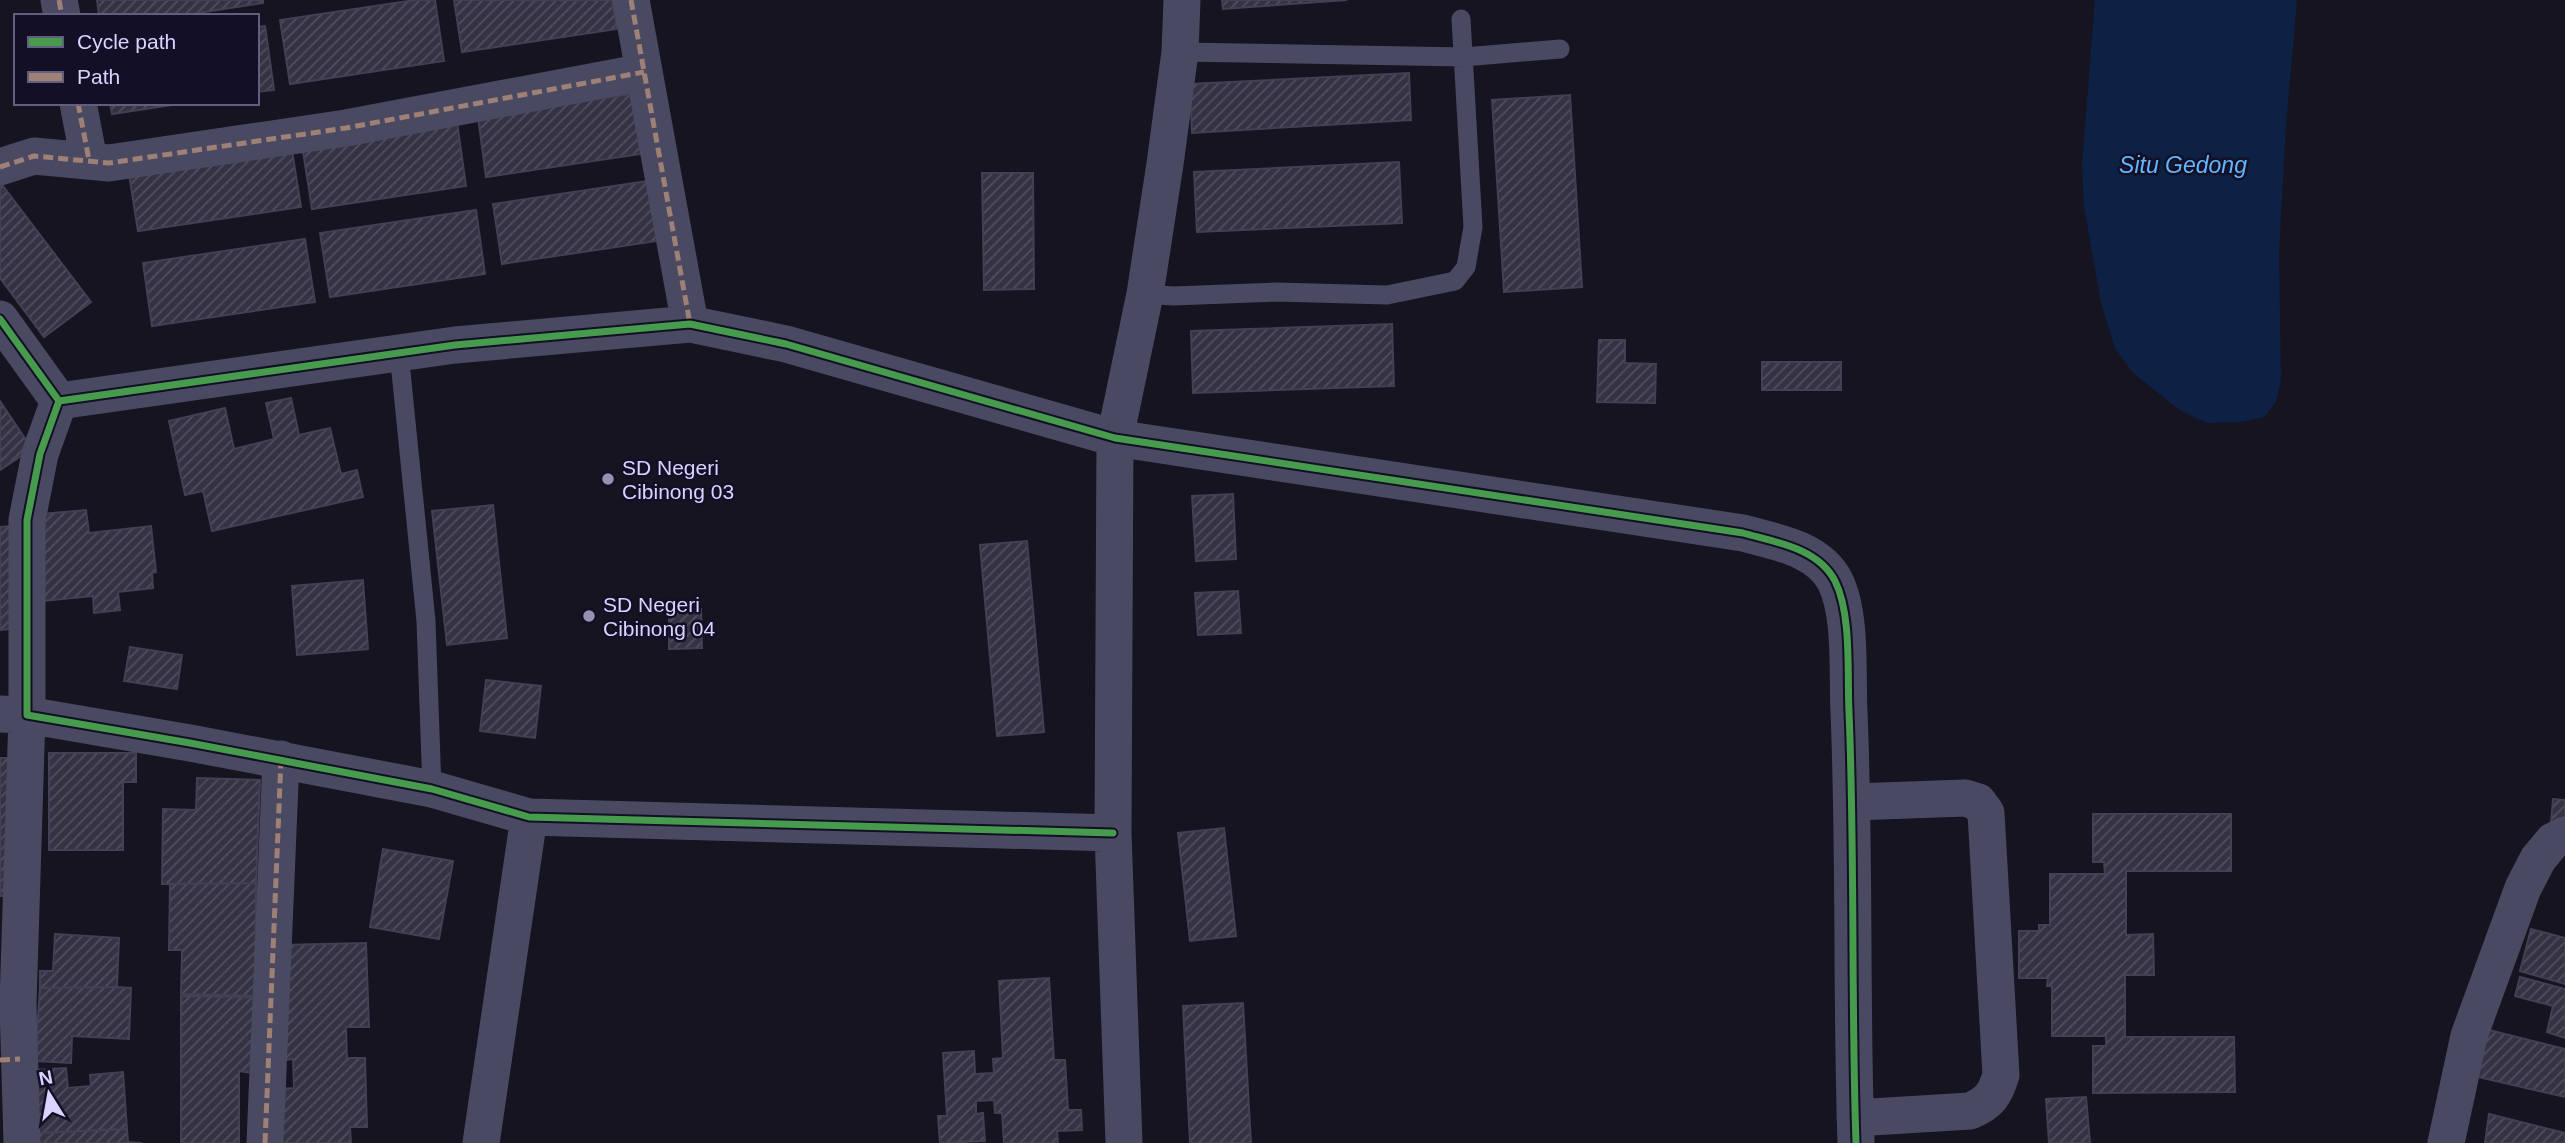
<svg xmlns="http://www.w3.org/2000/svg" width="2565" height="1143" viewBox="0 0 2565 1143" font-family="Helvetica,sans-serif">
<defs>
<pattern id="building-hatch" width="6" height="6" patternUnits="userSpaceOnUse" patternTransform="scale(1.75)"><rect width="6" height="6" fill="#343243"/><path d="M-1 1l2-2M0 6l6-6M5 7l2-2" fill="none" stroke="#514f5f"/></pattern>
</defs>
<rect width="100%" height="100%" fill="#161421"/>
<path fill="#0d2144" d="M2095 0H2297L2286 124 2279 253 2281 380 2276 402 2264 417 2240 422 2207 423 2181 411 2133 373 2115 348 2101 303 2084 206 2082 165Z"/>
<path fill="url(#building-hatch)" stroke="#433f54" stroke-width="2" d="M97 0H263V3L179 16H99Z
M415 0H435L444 61 290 84 280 20Z
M454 0H612L617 29 462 52Z
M1222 0H1347L1223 9Z
M265 26 274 90 257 92V27Z
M1409 73 1411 120 1192 133 1190 84Z
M632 94 641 154 486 177 478 117Z
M1570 95 1582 287 1504 292 1492 100Z
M110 103H185L112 114Z
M457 122 466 186 312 209 302 145Z
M291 144 301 207 138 231 128 168Z
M1399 162 1402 223 1197 232 1194 172Z
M982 173H1033L1034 289 984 290Z
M648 181 657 241 502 264 493 204Z
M0 182 91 302 44 337 0 278Z
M476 210 485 274 330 297 320 233Z
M305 239 315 302 152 326 143 263Z
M1392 324 1394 386 1193 393 1191 331Z
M1599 340H1625V363L1656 364 1655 403 1597 402Z
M1762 362H1841V390H1762Z
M291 398 299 435 330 428 341 474 357 470 363 497 212 531 203 491 185 495 169 421 225 408 234 449 274 439 266 403Z
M0 401 32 449 0 470Z
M1233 494 1236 559 1196 561 1192 496Z
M493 505 507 638 447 645 432 511Z
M86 510 89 533 151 526 156 572 152 573 153 588 118 592 120 610 94 613 93 596 43 601 42 514Z
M10 526 19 628 0 630V527Z
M1027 541 1044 732 997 736 980 545Z
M363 580 368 649 297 655 292 586Z
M1238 591 1241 633 1198 635 1195 593Z
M701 609 702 648 669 649V610Z
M130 647 182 655 177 689 124 681Z
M486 680 541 686 535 738 480 731Z
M49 753H136V782H123V850H49Z
M0 758H12L16 896H0Z
M197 778 260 780 256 883 162 884 163 809 196 810Z
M2553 799 2565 800V823L2551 822Z
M2093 814H2231V871H2126V935L2153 934 2154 975H2125V1037H2234L2235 1092 2093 1093V1046H2106V1036H2052V986H2047L2048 978H2019V931H2039V925H2050V874H2105L2104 862H2093Z
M1224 828 1236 936 1190 941 1178 833Z
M383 849 453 861 439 939 370 927Z
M256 883 255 996 181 994 182 950H169L170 884Z
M2531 929 2565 938V984L2520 971Z
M55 934 119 938 117 987 40 988V971H53Z
M366 943 369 1027H346L347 1058H365L367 1127H350L351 1143H282L280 1089 294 1088 293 1059 285 1060 281 945Z
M2520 977 2565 989V1038L2547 1032 2553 1006 2515 996Z
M1049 978 1054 1060H1065L1068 1110H1081L1082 1130 1057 1131 1058 1143H1004L1002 1113H995L994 1100 976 1101V1114L983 1113 985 1141 940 1143 938 1116H947L943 1053 974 1051 975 1074 994 1073 993 1059 1003 1058 999 981Z
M117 987 131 988 129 1039 72 1036 71 1063 35 1061 40 988Z
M181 996 254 997 253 1073 239 1071V1143H181Z
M1243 1003 1251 1143H1190L1183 1006Z
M2485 1029 2565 1049V1097L2474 1076Z
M66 1068 68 1088 91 1086 90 1075 123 1072 127 1129 38 1133 34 1070Z
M2086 1097 2090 1143H2049L2046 1099Z
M2489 1114 2565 1133V1143H2485Z
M127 1129 128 1142 142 1143H39L38 1133Z"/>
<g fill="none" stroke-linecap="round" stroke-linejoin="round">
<path stroke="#4a4962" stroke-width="19" d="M1180 52 1464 57 1560 49
M1145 294 1173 296 1276 292 1387 295 1455 281 1466 267 1473 227 1461 19
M399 352 426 621 432 789"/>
<path stroke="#4a4962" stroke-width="37" d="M59 0 62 16
M631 0 690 324
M78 103 89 160
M0 167 34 156 109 163 346 128 644 72
M0 319 59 401 455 345 690 324 786 344 1115 438 1743 533C1775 542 1818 548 1835 581 1852 615 1847 674 1849 712 1855 856 1851 999 1856 1143
M59 401 40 454 27 520V715L190 743 432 789 529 817 1113 833
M0 714 27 715 18 1004 22 1143
M1853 802 1965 798 1978 802 1986 813 2001 1075C1995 1095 1989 1103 1970 1111L1855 1118
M265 1143 281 759
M481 1143 529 817
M1124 1143 1113 833 1115 438 1145 294 1165 164 1180 52 1182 0
M2446 1143 2469 1036 2523 888 2538 859 2553 841 2565 835"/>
<path stroke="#9e8076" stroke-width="5" stroke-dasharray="10 5" stroke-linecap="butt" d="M59 0 62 16
M631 0 690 324
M78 103 89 160
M0 167 34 156 109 163 346 128 644 72
M0 1060 20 1059
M265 1143 281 759"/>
<defs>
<path id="cycleway" d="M0 319 59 401 455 345 690 324 786 344 1115 438 1743 533C1775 542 1818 548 1835 581 1852 615 1847 674 1849 712 1855 856 1851 999 1856 1143
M59 401 40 454 27 520V715L190 743 432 789 529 817 1113 833"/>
</defs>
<use href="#cycleway" stroke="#130f26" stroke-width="11"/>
<use href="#cycleway" stroke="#469c4c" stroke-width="7"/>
</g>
<g fill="#9591b1" stroke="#130f26" stroke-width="2.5">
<circle cx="608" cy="479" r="7"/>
<circle cx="589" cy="616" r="7"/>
</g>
<g text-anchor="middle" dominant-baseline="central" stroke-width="5" stroke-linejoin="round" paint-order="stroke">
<g font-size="21" fill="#d9d4ff" stroke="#130f26" text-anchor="start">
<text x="622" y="467">SD Negeri<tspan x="622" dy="24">Cibinong 03</tspan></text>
<text x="603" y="604">SD Negeri<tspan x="603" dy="24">Cibinong 04</tspan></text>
</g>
<g font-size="23" font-style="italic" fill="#62b6ff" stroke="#130f26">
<text x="2183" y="165">Situ Gedong</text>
</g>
</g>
<rect x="14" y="14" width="245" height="91" fill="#130f26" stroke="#625e7d" stroke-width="2"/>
<rect x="28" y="37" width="35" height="10" fill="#469c4c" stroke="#625e7d" stroke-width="2"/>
<text x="77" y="49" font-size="21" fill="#d9d4ff">Cycle path</text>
<rect x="28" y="72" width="35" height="10" fill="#9e8076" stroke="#625e7d" stroke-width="2"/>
<text x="77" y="84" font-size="21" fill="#d9d4ff">Path</text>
<g transform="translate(49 1094) rotate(349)" stroke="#130f26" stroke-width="5" paint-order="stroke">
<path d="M0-5L12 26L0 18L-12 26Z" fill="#d9d4ff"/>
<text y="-10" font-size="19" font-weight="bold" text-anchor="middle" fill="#d9d4ff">N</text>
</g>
</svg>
